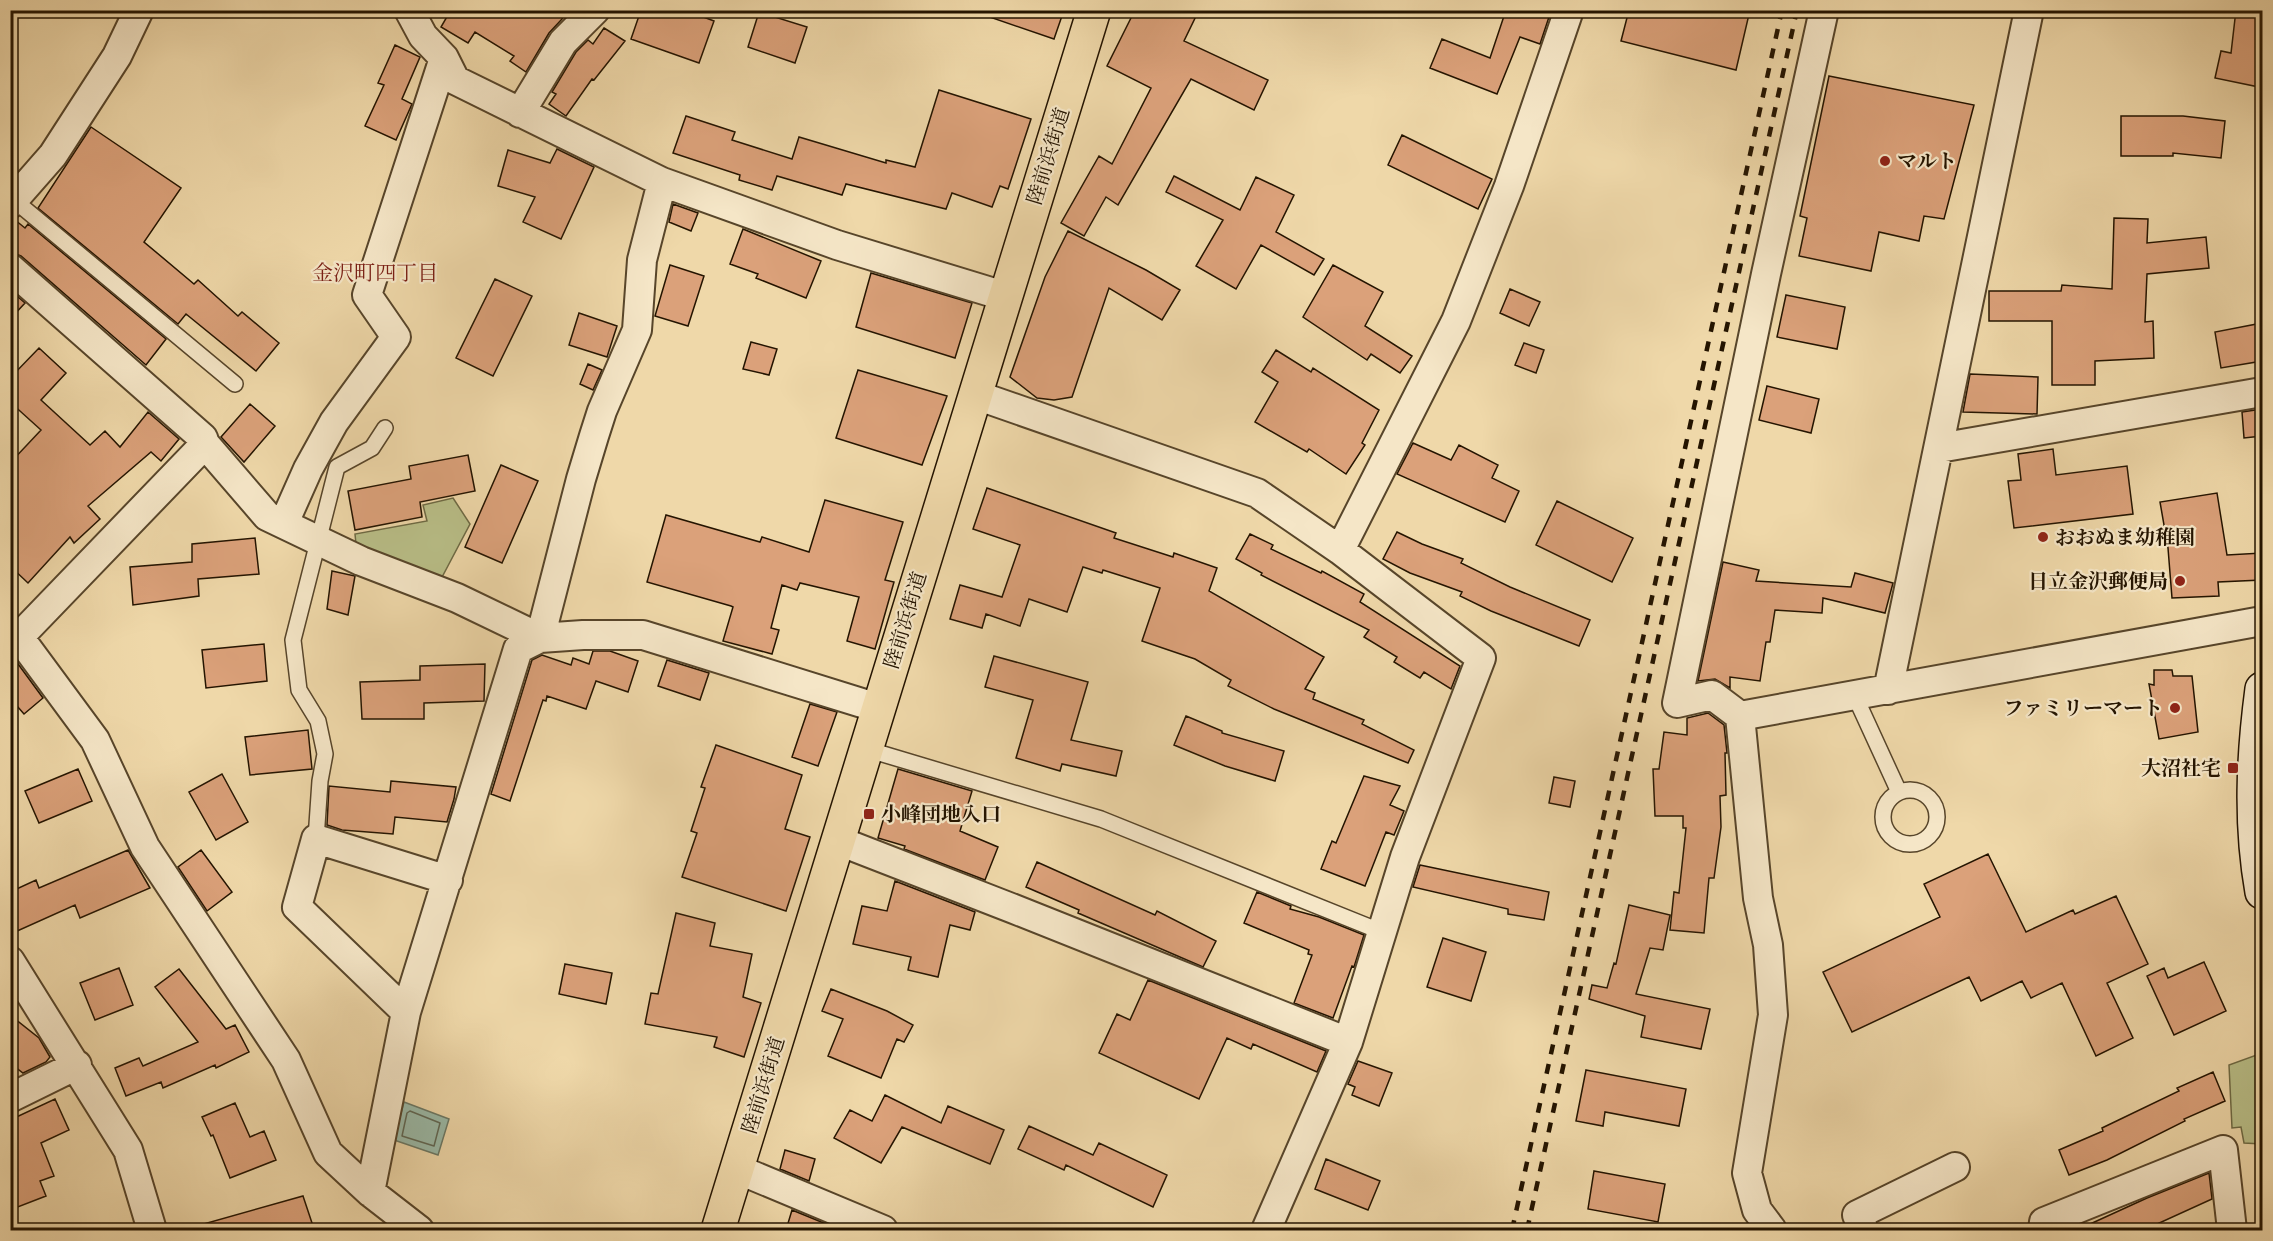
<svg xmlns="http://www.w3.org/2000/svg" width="2273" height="1241" viewBox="0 0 2273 1241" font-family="'EB Garamond','Noto Serif JP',serif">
<rect width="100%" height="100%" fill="#efd8a9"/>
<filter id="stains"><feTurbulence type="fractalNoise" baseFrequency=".00333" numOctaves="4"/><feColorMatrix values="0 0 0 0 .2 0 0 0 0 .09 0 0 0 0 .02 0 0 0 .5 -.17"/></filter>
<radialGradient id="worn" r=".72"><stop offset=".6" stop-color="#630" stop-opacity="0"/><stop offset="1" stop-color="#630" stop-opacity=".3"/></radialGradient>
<path fill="#b9bf88" stroke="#6e6a44" stroke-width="1.5" d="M453 498 470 524 441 579 356 544 355 534 427 521 423 505Z
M2262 1053V1144L2244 1143 2241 1127 2232 1128 2229 1065Z"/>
<path fill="#9abaa8" stroke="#6b7865" stroke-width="1.5" d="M404 1102 449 1119 438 1155 394 1140Z"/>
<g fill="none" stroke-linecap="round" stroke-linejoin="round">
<path stroke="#5f6754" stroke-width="1.5" d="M410 1111 440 1123 434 1146 402 1136 407 1113Z"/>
</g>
<path fill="#dba17a" stroke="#241400" stroke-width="1.5" d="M441 10H567L562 19 549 33 526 72 510 61 514 56 475 32 468 43 441 27 448 15Z
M641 10H685L714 21 699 63 631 39Z
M981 10H1064L1054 39 981 14Z
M1135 10H1199L1184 41 1268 80 1254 110 1191 79 1118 205 1106 197 1084 236 1061 223 1099 156 1112 164 1151 88 1107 66Z
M1506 10H1540L1550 14 1540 44 1520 37 1497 94 1430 68 1442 39 1490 58Z
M1629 10H1750L1736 70 1621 41Z
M2236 10H2262V69L2259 87 2215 78 2221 51 2231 53Z
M759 12 807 27 795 63 748 47Z
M604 28 625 41 594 80 592 79 566 116 549 104 556 94 552 92 576 52 588 40 593 44Z
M395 45 420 57 402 99 412 104 396 140 365 126 384 85 378 83Z
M1829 76 1974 105 1944 219 1924 216 1919 241 1879 232 1871 271 1799 256 1807 218 1800 216Z
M939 90 1031 119 1008 189 1000 186 992 207 952 193 946 209 846 184 842 195 777 176 772 190 739 180 740 175 673 153 686 116 735 132 732 140 792 159 799 137 886 163V160L915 167Z
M2121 116H2183L2225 121 2221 158 2173 153V156H2121Z
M91 127 181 188 144 242 194 284 198 280 238 316 242 312 279 343 256 371 186 314 178 324 38 208Z
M1402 135 1492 179 1478 209 1388 165Z
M557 149 594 167 561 239 523 222 535 197 498 186 508 150 550 163Z
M1174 176 1240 210 1256 177 1294 195 1276 232 1324 259 1314 275 1261 245 1236 289 1196 266 1223 220 1166 192Z
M673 204 698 213 691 231 669 222Z
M2114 218 2148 219 2147 243 2206 237 2209 268 2147 274 2145 322 2153 321 2154 358 2095 361V385H2052V321H1989V291H2061L2062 285 2112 289Z
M10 220H15L25 228 28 224 166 339 146 365 21 256 10 252Z
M743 229 821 261 806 298 756 278 758 274 730 264Z
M1068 231 1146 270 1180 290 1162 320 1109 288 1072 397 1054 400 1037 398 1010 377 1045 277Z
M670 265 704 276 688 326 655 316Z
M1333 265 1383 292 1365 326 1412 356 1400 373 1371 354 1367 360 1303 317Z
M871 273 972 303 955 358 856 327Z
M495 279 532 296 493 376 456 358Z
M1510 289 1540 302 1529 326 1500 313Z
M10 290 25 303 10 319Z
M1786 295 1845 307 1837 349 1777 337Z
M579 313 617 326 607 357 569 345Z
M2262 323V361L2221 368 2215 332Z
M751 342 777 349 769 375 743 369Z
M1524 343 1544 350 1536 373 1515 365Z
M39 348 66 373 41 400 90 445 105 431 120 447 148 412 179 439 161 461 151 452 88 506 100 519 74 543 70 537 28 583 10 566V463L41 430 10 402V378Z
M1276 350 1311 372 1313 368 1379 410 1362 443 1365 445 1346 474 1309 449 1307 452 1255 422 1278 382 1262 372Z
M588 364 602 370 593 390 580 384Z
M858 370 947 396 922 465 836 438Z
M1970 374 2038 377 2037 414 1963 412Z
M1767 386 1819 399 1811 433 1759 420Z
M250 404 275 426 244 462 221 437Z
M2262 409V436L2244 438 2242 412Z
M1413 443 1451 460 1459 445 1498 465 1492 478 1519 491 1505 522 1397 474Z
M2053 449 2056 475 2127 466 2133 514 2014 528 2008 481 2021 480 2018 454Z
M468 455 475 491 420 502 422 517 355 530 348 491 411 479 409 466Z
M501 465 538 481 502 563 465 547Z
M987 488 1116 533 1114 538 1173 557 1174 553 1217 568 1209 591 1324 657 1305 689 1315 693 1313 699 1364 720 1362 724 1414 750 1408 763 1274 709 1228 686 1231 680 1195 659 1142 641 1160 588 1103 570 1102 573 1083 567 1067 612 1029 599 1020 626 986 614 982 628 950 619 960 585 1002 597 1020 545 973 529Z
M2217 493 2227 555 2262 553V580L2218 582 2219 596 2172 598 2168 548 2160 502Z
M825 500 903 522 885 580 894 582 875 649 847 641 859 597 800 583 797 590 782 585 771 628 779 630 772 654 723 641 733 607 731 606 647 582 666 515 760 542 762 537 809 552Z
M1557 501 1633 538 1612 582 1536 545Z
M1397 532 1422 544 1463 559 1461 563 1510 587 1590 620 1579 646 1491 611 1460 596 1462 592 1410 573 1383 559Z
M1250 534 1273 545 1271 549 1321 573 1322 571 1364 594 1360 602 1460 666 1451 689 1424 672 1420 678 1394 662 1397 657 1364 637 1369 630 1261 575 1262 573 1236 559Z
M255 538 259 574 198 579 199 596 133 605 130 567 192 562V544Z
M1723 562 1759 570 1756 581 1851 587 1855 573 1893 583 1885 613 1823 598 1822 613 1775 610 1770 642H1766L1760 681 1730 677V688L1715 679 1698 681Z
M332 571 355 576 348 615 327 609Z
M264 644 267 681 206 688 202 650Z
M593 651H610L638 661 628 692 596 681 586 709 547 696 546 701 543 700 510 801 491 794 532 660 542 655 571 665 573 658 589 664Z
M10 653 43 698 24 714 10 698Z
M994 656 1088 682 1071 740 1122 751 1116 776 1062 764 1060 771 1016 758 1033 700 985 687Z
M667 660 709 673 700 700 658 686Z
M485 664 484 701 424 703V719H362L360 682 420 680V666Z
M2154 670H2172L2173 676H2192L2198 732 2159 739 2149 684 2154 685Z
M810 704 837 712 818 766 792 757Z
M1708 713 1724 725 1727 753H1725L1726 795 1720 796 1721 827 1714 878H1709L1704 933 1670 930 1674 892 1679 893 1686 828H1683V816H1655L1653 769H1659L1664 732 1687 735V718Z
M1186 716 1222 731V733L1284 751 1275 781 1225 766 1174 745Z
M308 730 312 769 250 775 245 737Z
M716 745 802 775 785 829 810 837 786 911 682 877 697 833 691 831 705 788 701 787Z
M78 769 92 801 39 823 25 791Z
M898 769 972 791 960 831 998 847 985 880 904 849 905 846 878 838Z
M222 774 248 822 216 840 189 792Z
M1364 776 1400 786 1390 805 1404 811 1394 835 1386 832 1365 886 1321 869 1332 841 1336 843Z
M1554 777 1575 781 1570 807 1549 803Z
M391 781 456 787 454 799 447 822 395 817 393 834 342 830 327 825 329 786 390 792Z
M128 850 150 888 80 918 75 905 15 932 10 921V892L36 880 39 888Z
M201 850 232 892 207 911 178 867Z
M1988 854 2026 932 2073 910 2075 914 2116 896 2148 964 2107 983 2133 1038 2096 1056 2062 983 2031 998 2022 981 1981 1001 1969 977 1852 1032 1823 972 1940 917 1924 884Z
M1037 862 1155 915 1157 911 1216 941 1203 967 1078 913 1079 910 1026 887Z
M1420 865 1549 892 1544 920 1508 914V909L1413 887Z
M895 881 975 912 970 930 950 925 938 977 908 970 911 957 853 944 862 906 887 911Z
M1257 892 1291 906 1290 909 1319 917 1364 935 1354 967 1352 966 1333 1018 1294 1003 1312 955 1308 954 1309 950 1244 923Z
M1629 905 1670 915 1663 950 1650 948 1636 994 1710 1009 1701 1049 1641 1037 1645 1016 1589 999 1592 985 1607 988 1614 963 1616 964Z
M676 913 715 923 710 946 752 954 743 997 761 1003 744 1057 714 1047 717 1037 645 1024 651 993 658 994Z
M1443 938 1486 952 1471 1001 1427 987Z
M2204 962 2226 1011 2174 1035 2147 976 2164 968 2168 978Z
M565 964 612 973 606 1004 559 994Z
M119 968 133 1005 95 1020 80 983Z
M179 969 226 1029 235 1025 249 1052 216 1068 215 1065 163 1088 161 1082 126 1096 115 1068 139 1058 143 1066 198 1042 155 987Z
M1148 980 1326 1051 1317 1072 1253 1044 1251 1049 1227 1038 1199 1099 1099 1053 1117 1014 1130 1020Z
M831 989 887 1011 913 1025 904 1042 897 1039 881 1078 828 1056 843 1019 822 1011Z
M10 1015 39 1038 50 1057 46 1062 23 1073 10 1063Z
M1358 1061 1392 1073 1379 1106 1352 1095 1355 1087 1348 1084Z
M1586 1070 1686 1089 1679 1126 1605 1112 1603 1126 1576 1121Z
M2213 1072 2225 1101 2184 1119 2185 1121 2107 1160 2069 1175 2059 1150 2103 1131 2102 1128 2179 1091 2177 1088Z
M885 1095 941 1123 948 1106 1004 1130 990 1164 902 1127 881 1163 834 1138 850 1110 872 1121Z
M55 1099 69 1130 41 1143 54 1176 40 1181 46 1196 10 1210V1120Z
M235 1103 250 1137 264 1131 276 1160 230 1178 213 1135 211 1136 202 1117Z
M1029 1126 1093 1155 1099 1143 1167 1175 1153 1207 1066 1165 1064 1170 1018 1149Z
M785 1150 815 1159 809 1181 780 1169Z
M1326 1159 1380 1181 1368 1210 1315 1189Z
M1594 1171 1665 1184 1658 1222 1588 1209Z
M2209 1173 2212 1199 2144 1230H2077L2147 1198Z
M303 1196 313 1226 298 1230H201L200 1225Z
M792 1210 841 1230H786Z"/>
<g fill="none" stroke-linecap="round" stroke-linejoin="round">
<defs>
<path id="lane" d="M14 200 235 384
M1854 694 1899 792
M866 749 1101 819 1382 932
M1883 817a27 27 0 1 1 54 0a27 27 0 1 1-54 0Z
M316 839 320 781 325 754 318 721 299 690 293 640 337 467 372 448 385 428"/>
<path id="street" d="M409 10 423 36 444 58 455 80 662 182 837 245 1004 296
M520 113 563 42 595 10
M10 204 53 155 117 56 139 10
M10 268 203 438 205 444
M976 395 1257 493 1340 550 1481 658 1405 857 1348 1042 1266 1230
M1939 448 2262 392
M284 523 308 469 334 422 396 337 367 295 444 58
M1340 550 1456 321 1509 186 1569 10
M10 630 19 637 95 740 145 847 286 1060 328 1153 370 1192 419 1230
M19 637 205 444 267 516 361 561 457 598 540 638 583 635H643L878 708
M1888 690 2029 10
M1740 716 1712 695 1677 703 1766 274 1824 10
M839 841 1014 909 1348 1042
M10 961 128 1150 152 1230
M406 1012 297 907 316 839 448 880
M10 1098 77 1065
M737 1169 883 1230
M370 1192 406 1012 518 649 540 638 581 479 594 436 602 411 637 330 642 260 662 182
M1772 1230 1757 1210 1747 1173 1773 1015 1768 945 1758 898 1740 716 2262 621
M1864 1230 1857 1215 1955 1167
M2043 1230 2044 1222 2223 1150 2232 1230"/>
<path id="secondary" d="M2262 689C2253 757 2250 824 2262 892"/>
<path id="highway" d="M718 1230 1094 10"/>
</defs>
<use href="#lane" stroke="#57452a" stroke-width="18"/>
<use href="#street" stroke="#57452a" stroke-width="32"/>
<use href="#secondary" stroke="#241400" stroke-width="36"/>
<use href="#highway" stroke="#241400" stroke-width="36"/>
<use href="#lane" stroke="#f5e6c7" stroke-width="15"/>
<use href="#street" stroke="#f5e6c7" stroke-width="28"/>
<use href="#secondary" stroke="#f5e6c7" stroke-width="33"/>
<use href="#highway" stroke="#efd8a9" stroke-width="33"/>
<path stroke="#241400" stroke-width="4.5" stroke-dasharray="10 10" stroke-linecap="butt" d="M1512 1230 1782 10
M1527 1230 1797 10"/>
</g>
<g fill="#8f2418" stroke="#f5e6c7" stroke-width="2">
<circle cx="1885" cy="161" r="6"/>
<circle cx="2043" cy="537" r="6"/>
<circle cx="2180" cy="581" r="6"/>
<circle cx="2175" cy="708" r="6"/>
<rect x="2227" y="762" width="12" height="12" rx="3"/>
<rect x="863" y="808" width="12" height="12" rx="3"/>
</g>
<g text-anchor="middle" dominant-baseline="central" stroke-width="4.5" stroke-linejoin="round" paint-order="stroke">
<g font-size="20" fill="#241400" stroke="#f5e6c7">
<text transform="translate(1048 156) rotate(-73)">陸前浜街道</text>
<text transform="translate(905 620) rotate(-73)">陸前浜街道</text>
<text transform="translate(763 1085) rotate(-73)">陸前浜街道</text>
</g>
<g font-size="20" font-weight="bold" fill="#241400" stroke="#f5e6c7" text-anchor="start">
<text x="1897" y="161">マルト</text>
<text x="2055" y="537">おおぬま幼稚園</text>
<text x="2168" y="581" text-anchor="end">日立金沢郵便局</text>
<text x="2163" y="708" text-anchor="end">ファミリーマート</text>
<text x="2221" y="768" text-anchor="end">大沼社宅</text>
<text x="881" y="814">小峰団地入口</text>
</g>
<g font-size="21" fill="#7a1f14" stroke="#f5e6c7">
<text x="375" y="272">金沢町四丁目</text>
</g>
</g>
<rect width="2273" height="1241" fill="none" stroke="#efd8a9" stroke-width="36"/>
<rect x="12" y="12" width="2249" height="1217" fill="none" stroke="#241400" stroke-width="3"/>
<rect x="18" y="18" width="2237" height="1205" fill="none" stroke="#241400" stroke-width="1.5"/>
<rect width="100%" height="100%" filter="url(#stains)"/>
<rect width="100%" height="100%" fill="url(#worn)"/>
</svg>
